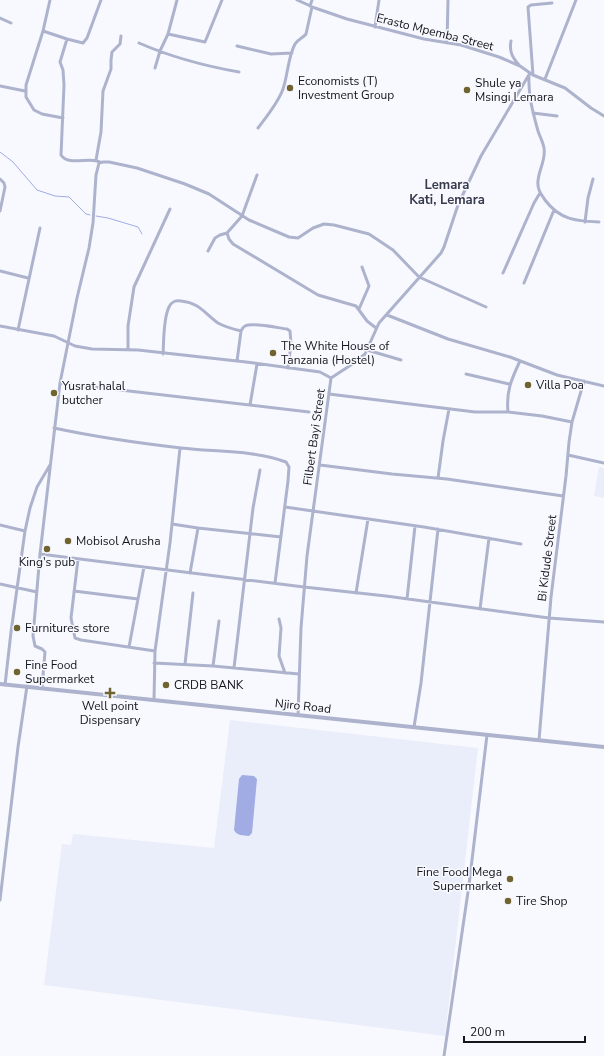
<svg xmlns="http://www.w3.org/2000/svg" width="604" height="1056" viewBox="0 0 604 1056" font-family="'Nunito Sans',sans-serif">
<rect width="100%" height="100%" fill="#f8f9fe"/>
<path fill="#eaedfa" d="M599 467 604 468V498L594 496Z
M230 720 478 748 445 1036 44 985 62 844 71 845 73 834 214 848Z"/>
<path fill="#a1abe4" d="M242 775 254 776 257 779 252 833 249 836C243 835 237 836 234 830L239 779Z"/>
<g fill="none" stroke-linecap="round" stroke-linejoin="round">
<path stroke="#a1abe4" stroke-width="1" d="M0 152 13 162 37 190 55 196 69 197 86 214 90 215
M96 216 108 218 138 227 142 234"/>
<path stroke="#adb3cd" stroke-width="3" d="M50 0 43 31 26 85V97L34 110 42 114 63 118
M297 0 315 8 347 19 424 39 461 45 499 57 520 66 533 75 565 88 591 108 604 116
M310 6 312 0
M0 18 11 23
M375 27 379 0
M43 31 67 39 83 43 87 38 101 0
M168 34 205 42 222 0
M67 39 60 62 63 70 64 85 61 155C69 167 90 156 100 162
M511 41C509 51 512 57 519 65
M139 43C171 57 205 66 239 72
M447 43 448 0
M237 46 271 54 292 53
M155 68 160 51 168 34 177 0
M533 75 528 7 531 5 552 3
M529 77C528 95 533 113 538 131 540 137 543 142 544 148 546 160 539 169 538 181 537 189 541 194 545 200 560 220 576 221 599 222
M545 79 576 0
M0 86 25 91
M533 113 557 116
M258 128C267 116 278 103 283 89 288 74 288 57 295 44 298 39 303 38 306 34L312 7
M96 160 101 132 103 91 111 69V60L112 52 120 44 121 36
M0 179 4 183 5 187 0 211
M585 222 588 198 593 179
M227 233 229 239 233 244 318 295 356 306 367 321 376 328
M208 251 215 238 220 235 227 233 242 216 257 175
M0 271 28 278
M503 273 534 203 540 193
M524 283 554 210
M359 309 369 286 362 267
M387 315 448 339 510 357 557 375 604 386
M0 326 54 336 75 346 92 349 138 350 246 362 320 372 331 378 307 556 301 628 298 715
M18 330 40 228
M128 349V326L134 287 170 209
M367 350 401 360
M163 354C164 341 163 319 169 307 171 302 176 300 181 301 200 303 204 313 218 323 225 327 233 329 241 331
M237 361 241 331C242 329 243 327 245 326 253 322 278 328 287 329L290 331 291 344 288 368
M466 374 509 384
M331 378 354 363 365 354 379 323 441 253 444 247 458 205 481 156 530 73
M60 383 309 412
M329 394 475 412H508L542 416 572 422
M250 405 257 364
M508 412C506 392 511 380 520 361
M54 428C96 437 138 443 181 448 215 452 254 450 286 462L289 467 288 481 275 583
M568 455 604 463
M320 465 392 474 447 479 563 496
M438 478 443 441 449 409
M285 507 424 527 521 544
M172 524 198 528 281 537
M0 525 25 531
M40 554 304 587 386 596 549 618 604 622
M78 559 71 618 75 638 81 640 155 651
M190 573 198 528
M0 584 37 592
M74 591 138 599
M356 593 368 519
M407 599 415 526
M480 609 489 538
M279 619 281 628 279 656 285 673
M129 647 144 567
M154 663 213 666 299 674
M185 664 193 593
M213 666 219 621
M234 668 253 508 260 470
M5 685 11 632 25 531 30 508 37 487 50 465
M42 688 45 652 42 649 35 646 33 636 40 554 60 383 77 298 89 248 93 223 96 175 99 163 103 162H109L137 168 185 184 209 194 249 220 289 237 298 238 313 228 324 224 334 225 369 234 393 250 419 277 486 307
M154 700 155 651 170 543 180 448
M414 727 421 683 438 529
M539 740 551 597 566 476 569 442 572 422 584 381
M0 900 18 747 27 686
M444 1056 469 885 487 735"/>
<path stroke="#adb3cd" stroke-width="4" d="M0 684 604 747"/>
</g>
<g fill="#6f6330" stroke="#f8f9fe" stroke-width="1.5">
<circle cx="290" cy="88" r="4"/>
<circle cx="467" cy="90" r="4"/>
<circle cx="273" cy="353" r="4"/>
<circle cx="528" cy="385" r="4"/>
<circle cx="54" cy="393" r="4"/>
<circle cx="68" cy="541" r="4"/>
<circle cx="47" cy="549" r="4"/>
<circle cx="17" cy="628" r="4"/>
<circle cx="17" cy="672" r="4"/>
<circle cx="166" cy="685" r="4"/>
<path d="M108 687h4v4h4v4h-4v4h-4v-4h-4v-4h4z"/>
<circle cx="510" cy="879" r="4"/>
<circle cx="508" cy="901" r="4"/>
</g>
<g text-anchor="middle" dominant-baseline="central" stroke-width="3" stroke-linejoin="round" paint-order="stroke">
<g font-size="12" fill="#14161e" stroke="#f8f9fe">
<text transform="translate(435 32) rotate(14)">Erasto Mpemba Street</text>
<text transform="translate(314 437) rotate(-82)">Filbert Bayi Street</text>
<text transform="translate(547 558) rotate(-83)">Bi Kidude Street</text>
<text transform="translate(303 706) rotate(6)">Njiro Road</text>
</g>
<g font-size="12" fill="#14161e" stroke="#f8f9fe" text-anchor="start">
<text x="298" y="81">Economists (T)<tspan x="298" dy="14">Investment Group</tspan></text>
<text x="475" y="83">Shule ya<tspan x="475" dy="14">Msingi Lemara</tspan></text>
<text x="281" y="346">The White House of<tspan x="281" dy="14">Tanzania (Hostel)</tspan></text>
<text x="536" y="385">Villa Poa</text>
<text x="62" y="386">Yusrat halal<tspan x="62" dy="14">butcher</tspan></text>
<text x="76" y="541">Mobisol Arusha</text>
<text x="47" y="562" text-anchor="middle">King's pub</text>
<text x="25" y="628">Furnitures store</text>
<text x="25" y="665">Fine Food<tspan x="25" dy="14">Supermarket</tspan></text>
<text x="174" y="685">CRDB BANK</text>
<text x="110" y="706" text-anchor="middle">Well point<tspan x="110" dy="14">Dispensary</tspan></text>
<text x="502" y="872" text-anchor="end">Fine Food Mega<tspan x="502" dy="14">Supermarket</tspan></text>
<text x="516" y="901">Tire Shop</text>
</g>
<g font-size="13" font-weight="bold" fill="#363a4c" stroke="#f8f9fe">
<text x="447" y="185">Lemara<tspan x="447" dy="15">Kati, Lemara</tspan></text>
</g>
</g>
<path d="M464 1036v6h121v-6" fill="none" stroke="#14161e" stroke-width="2"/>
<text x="470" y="1036" font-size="12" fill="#14161e" stroke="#f8f9fe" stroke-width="3" paint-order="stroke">200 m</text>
</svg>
